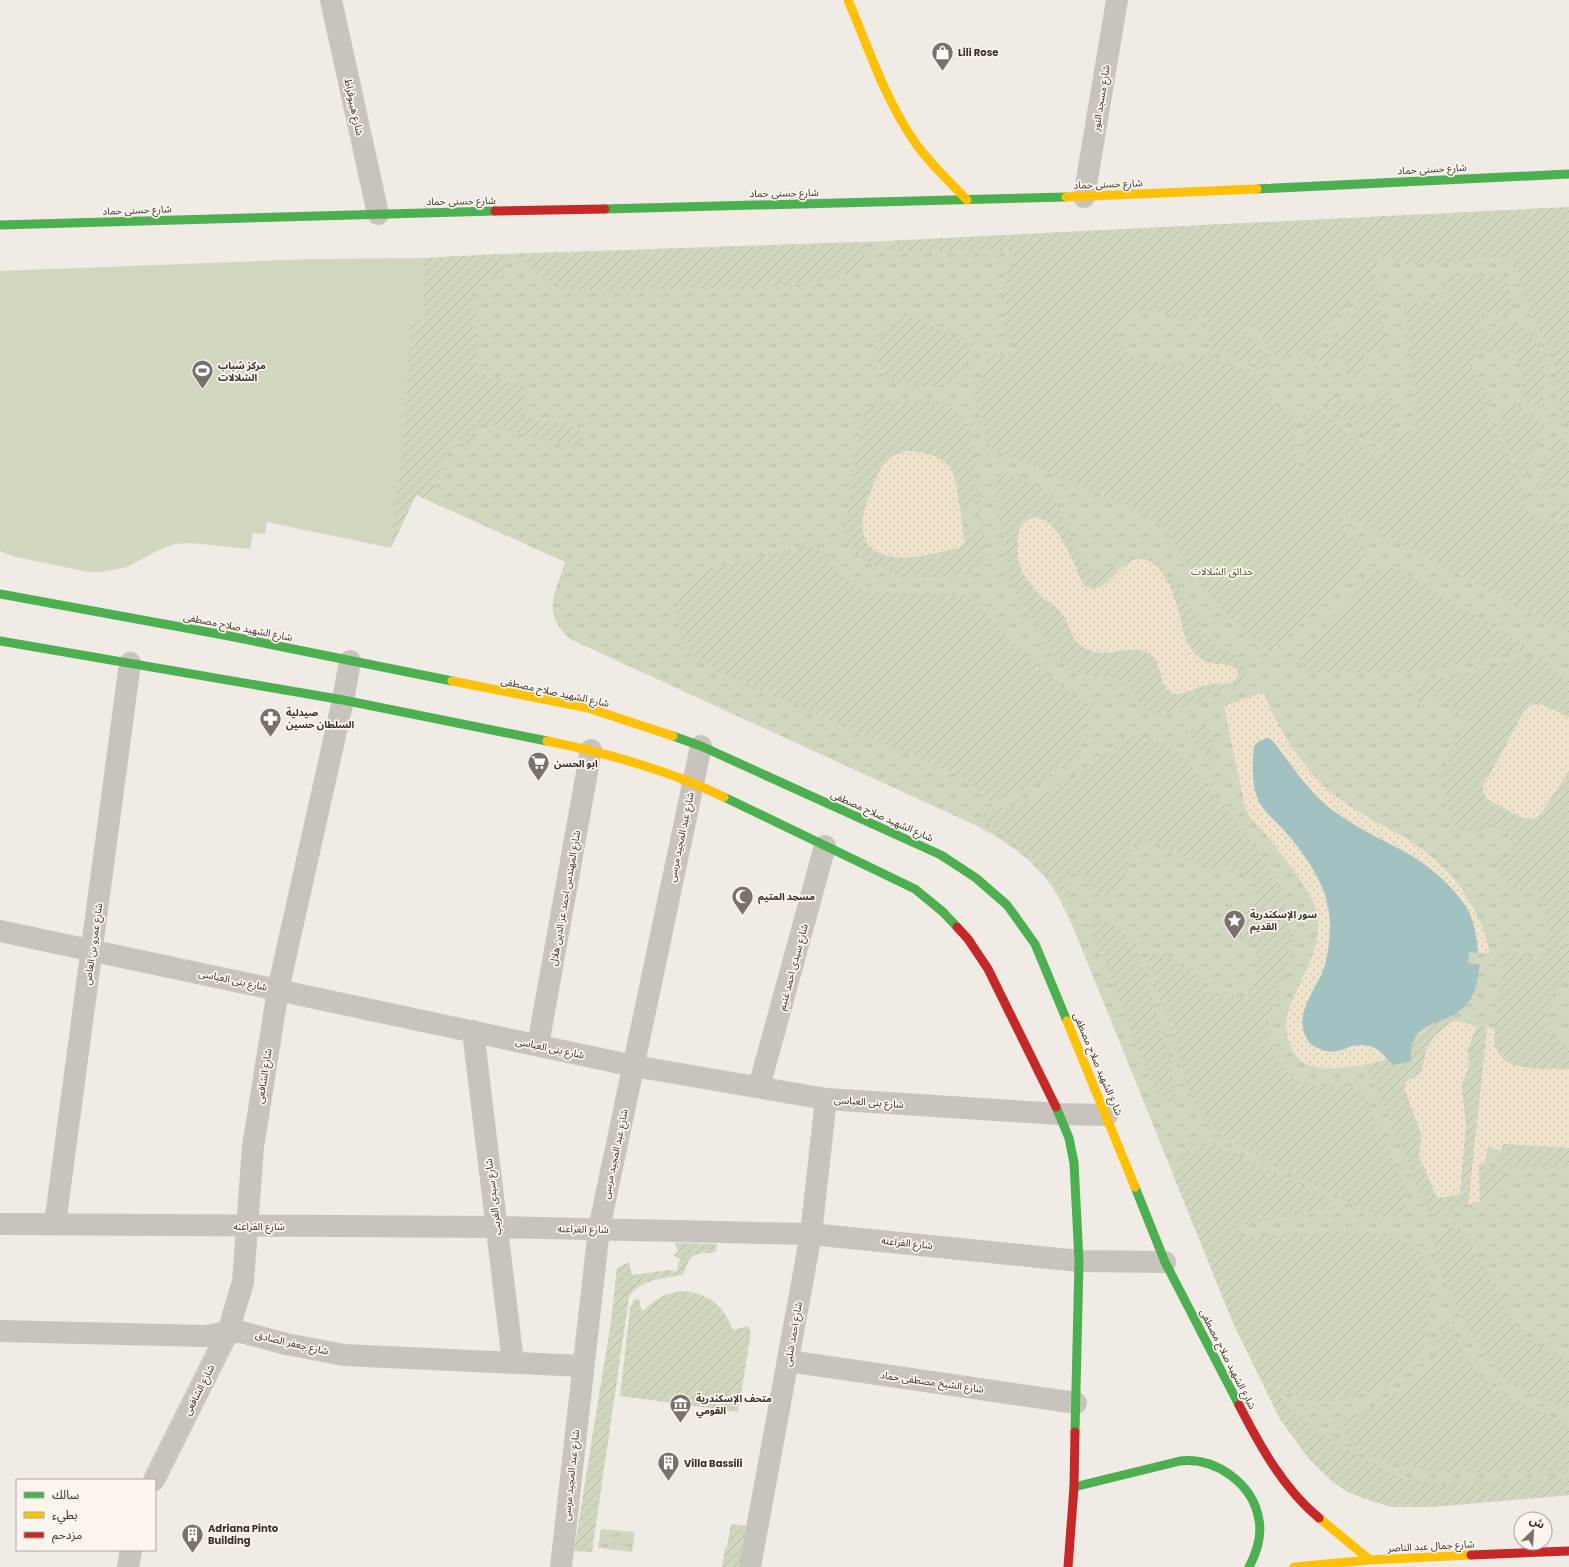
<svg xmlns="http://www.w3.org/2000/svg" width="1569" height="1567" viewBox="0 0 1569 1567" font-family="Poppins,'Noto Sans Arabic',sans-serif">
<defs>
<pattern id="grass-tufts" width="24" height="20" patternUnits="userSpaceOnUse"><rect width="24" height="20" fill="#d1d6bf"/><path d="M3 7l-1-3M5 7V3M7 7l1-3M15 17l-1-3M17 17v-4M19 17l1-3" fill="none" stroke="#b4b8a4"/></pattern>
<pattern id="sand-dots" width="8" height="8" patternUnits="userSpaceOnUse"><rect width="8" height="8" fill="#efe3cc"/><path d="M2 2h.1M6 6h.1" fill="none" stroke="#cec3af" stroke-width="1.8" stroke-linecap="round"/></pattern>
<pattern id="garden-furrows" width="10" height="10" patternUnits="userSpaceOnUse"><rect width="10" height="10" fill="#d1d6bf"/><path d="M-1 1l2-2M0 10L10 0M9 11l2-2" fill="none" stroke="#b4b8a4"/></pattern>
</defs>
<rect width="100%" height="100%" fill="#f0ebe5"/>
<path fill="url(#grass-tufts)" d="M1569 207V1495L1431 1507H1392L1363 1498 1346 1491 1333 1482 1310 1460 1280 1419 1234 1325 1073 927C1068 917 1064 906 1058 896 1039 864 1010 843 977 826L570 639C540 611 556 594 565 562L416 495 391 548 401 454 412 320H424V258L503 254 888 241Z
M601 1529 635 1532 632 1552 598 1548Z"/>
<path fill="url(#sand-dots)" d="M907 451C925 451 949 457 955 477 957 483 957 491 958 498 961 513 963 528 965 544L963 547C942 551 914 561 894 558 852 551 860 515 873 486 877 476 881 465 890 458 895 454 901 452 907 451Z
M1035 517C1057 520 1068 551 1076 568 1078 572 1080 580 1083 582 1086 585 1091 586 1094 588 1114 583 1122 557 1142 559 1163 560 1175 596 1180 614 1181 620 1182 628 1184 634 1186 639 1203 660 1208 662 1218 667 1236 659 1238 675 1237 677 1235 681 1233 682 1227 686 1220 683 1214 684 1199 685 1187 695 1172 694 1156 683 1165 664 1148 654 1130 642 1106 660 1086 649 1067 638 1073 627 1062 615 1057 609 1050 605 1044 599 1024 580 1015 567 1018 538 1019 526 1023 519 1035 517Z
M1264 692C1278 731 1305 772 1338 798 1362 816 1391 828 1416 845 1453 870 1481 909 1490 953H1478L1475 929 1469 912 1435 873 1404 851 1368 833 1332 810 1317 797 1303 781 1273 741 1254 746V785L1257 796 1262 806 1297 845 1311 866 1323 889 1327 904 1330 920 1328 952 1325 967 1319 981 1306 1005 1303 1032 1308 1041 1314 1047 1342 1050 1352 1046 1362 1044 1372 1046 1381 1052 1388 1059C1364 1065 1310 1080 1294 1053 1291 1047 1287 1038 1286 1030 1284 1021 1288 1012 1291 1004 1303 973 1325 943 1316 909 1311 893 1286 859 1274 845 1264 832 1252 823 1245 807L1224 706Z
M1534 704H1541L1569 717V771L1543 811C1540 814 1537 818 1533 819 1525 820 1517 815 1509 811 1496 805 1472 796 1488 777L1524 711 1529 706Z
M1454 1020 1477 1026 1468 1050 1469 1068 1462 1084 1466 1126 1460 1195 1438 1199 1419 1157 1421 1134 1404 1088 1406 1082 1422 1068 1426 1051 1433 1037Z
M1487 1027 1495 1029 1494 1041 1504 1060 1514 1065 1525 1067 1569 1069V1148L1503 1144 1501 1150 1488 1147 1484 1164H1479L1480 1201 1468 1205Z"/>
<path fill="url(#garden-furrows)" fill-rule="evenodd" d="M1569 207V422L1562 425 1554 356 1530 315 1513 254 1441 263 1392 264V257L1376 258 1377 265 1374 266 1386 350 1363 352 1365 378H1348L1344 358C1334 356 1329 360 1324 367L1318 362 1362 304 1352 297 1310 355C1297 352 1289 354 1278 360L1252 324 1245 329 1272 363 1267 370 1209 347 1207 324 1198 310 1192 322C1177 318 1160 309 1144 310 1118 312 1107 337 1129 354 1141 363 1156 363 1170 364 1184 365 1194 366 1204 355L1266 378C1266 397 1275 408 1292 415L1300 472 1308 471 1303 415 1313 413 1317 408 1382 462 1389 452 1324 401 1327 393C1346 404 1357 404 1378 403L1377 391 1391 390 1397 433 1418 428 1405 304 1446 300 1445 275H1505L1515 313 1500 318C1482 298 1469 332 1489 334 1495 334 1498 331 1501 326L1519 323 1526 336 1530 334 1541 353H1546L1543 407 1524 402 1522 369 1512 346 1506 347 1507 353 1477 350 1471 366 1492 402 1484 406 1525 493C1525 502 1522 509 1532 514L1569 528V632L1343 514C1337 545 1375 536 1364 561L1271 653 1242 629 1216 602 1197 578 1170 536 1157 523 1145 514 1132 507 989 448 974 394 992 352C996 353 1001 356 1005 357 1019 358 1020 341 1007 336L1003 319 1007 309 1004 292 1007 271 1014 264 1015 260 1014 255 1006 250 887 251 888 241Z
M864 242 865 262 863 267 858 271 827 280 801 285 741 289 711 288 577 290C558 287 539 279 527 264V254Z
M503 254 504 278C488 279 476 275 472 295L478 373 526 387 521 416 575 427 582 431 584 440 578 446H569L477 422 469 444 455 438 428 500 416 495 391 548 401 454 412 320H424V258Z
M900 315H907L915 318 966 342 971 351C970 359 967 368 962 374 943 394 889 391 879 364 876 356 878 347 880 339 882 327 888 319 900 315Z
M881 401C893 400 905 401 916 401 945 401 960 405 971 433L986 552 984 564 979 570 973 574 961 576 916 577 894 574 865 560 853 552 849 545 845 528 862 423C865 412 871 406 881 401ZM907 451C925 451 947 456 954 475 958 485 958 497 960 507L978 504 981 529 963 532 965 544 963 547C940 553 901 564 879 553 871 549 865 542 862 533 858 515 876 468 890 458 895 454 901 452 907 451Z
M1517 405 1544 425 1525 483C1520 472 1499 434 1499 425 1500 415 1508 408 1517 405Z
M1555 433 1569 444V482L1537 491Z
M1007 473 1041 488 1052 496 1058 506 1081 560 1089 569 1094 571 1106 570 1133 556 1141 555H1147L1157 562 1183 596 1202 630 1213 642 1235 655 1244 666V673L1242 680 1237 685 1174 712 1159 714 1152 712 1140 704 1136 695 1129 687 1121 681 1111 678 1086 675 1072 670 1060 661 1050 650 1040 630 1020 602 1008 578 996 487C997 479 999 474 1007 473ZM1035 517C1057 520 1070 554 1078 572 1080 577 1082 584 1087 587 1110 598 1121 548 1149 561 1167 570 1174 595 1179 612 1183 624 1183 636 1190 647 1194 654 1200 659 1208 662 1216 665 1240 662 1238 675 1237 678 1234 682 1230 683 1225 686 1218 683 1212 684 1198 686 1186 695 1172 694 1156 683 1164 666 1151 655 1132 641 1107 661 1086 649 1067 638 1072 626 1061 612 1057 607 1050 604 1044 599 1023 579 1015 565 1018 535 1019 525 1025 519 1035 517Z
M1569 505V521L1556 516 1554 514 1555 509Z
M805 546C825 547 833 569 848 581 855 586 864 589 873 592L972 595C1008 641 1043 674 1091 708L1082 734 1081 750 1078 755 1062 768 1038 782 1013 793 986 801 971 784 962 777 715 670C706 664 698 659 690 651 676 634 672 606 685 587 690 579 698 575 706 570Z
M1390 568 1398 569 1405 573 1531 649 1436 669 1405 672H1315C1303 670 1299 665 1301 653L1375 573 1382 569Z
M1541 655 1556 672 1569 681V717C1554 710 1538 696 1524 711L1488 777C1473 795 1493 803 1507 810 1514 814 1524 821 1533 819 1537 818 1540 814 1543 811L1569 771V927L1563 928 1566 948H1569V973C1556 983 1540 1016 1548 1032 1552 1041 1561 1043 1569 1044V1069C1545 1068 1499 1074 1494 1041 1494 1037 1495 1033 1495 1029L1504 948 1541 960C1554 930 1548 913 1535 886L1521 896 1516 885 1511 886 1495 862 1518 853 1504 828 1495 830 1492 824 1484 825 1485 831 1459 830C1430 786 1447 764 1466 722L1438 692 1421 707 1414 684Z
M1209 723 1214 765 1185 733Z
M1131 736C1146 737 1160 740 1173 749 1184 757 1192 768 1200 778 1225 806 1248 835 1267 867 1272 875 1279 884 1282 893 1287 904 1289 917 1290 929 1292 946 1289 965 1283 982 1280 992 1274 1000 1271 1010 1266 1024 1268 1040 1274 1054 1282 1071 1298 1084 1318 1086 1335 1087 1351 1081 1364 1094L1405 1186C1412 1210 1396 1223 1373 1215L1227 1139C1212 1127 1202 1115 1192 1099L1147 956C1157 953 1167 952 1174 960 1177 962 1175 962 1178 965 1182 967 1186 967 1190 969 1200 974 1202 983 1204 993L1248 999 1250 982H1255L1258 943 1240 940C1243 930 1244 919 1248 910 1250 905 1254 901 1255 896 1261 881 1247 872 1234 868 1224 866 1215 871 1206 867L1154 842C1114 835 1137 880 1115 893 1111 895 1106 895 1102 894 1094 892 1090 878 1078 872L1063 878 1071 892 1063 896C1051 878 1038 863 1022 850 1005 836 993 835 982 814L1031 800 1053 789 1075 776 1094 760 1109 753 1118 743Z
M1098 920C1117 920 1130 939 1137 954L1159 1020 1169 1056 1176 1097 1172 1102H1165L1155 1090 1150 1080 1091 924Z
M1451 1015 1454 1020C1443 1028 1431 1036 1426 1050 1424 1057 1424 1065 1421 1072L1406 1082 1404 1088 1421 1134 1419 1157 1437 1198 1460 1195 1466 1126 1462 1084 1469 1068 1468 1050 1477 1026 1487 1027 1468 1205 1430 1215 1366 1065 1388 1059 1393 1065 1410 1061C1410 1028 1425 1027 1451 1015Z
M1211 1144 1220 1147 1327 1197 1330 1199V1206L1326 1209 1241 1225 1239 1233 1242 1236C1253 1238 1267 1235 1278 1235 1322 1232 1369 1224 1410 1244 1428 1253 1428 1270 1429 1288 1430 1316 1431 1349 1408 1371 1394 1385 1342 1403 1322 1402 1306 1402 1296 1393 1282 1389L1280 1390 1279 1395 1286 1405 1314 1428 1338 1445 1388 1472 1406 1479 1442 1484 1569 1478V1495L1431 1507H1392L1363 1498 1346 1491 1333 1482 1310 1460 1280 1419 1234 1325 1174 1177C1177 1156 1190 1145 1211 1144Z
M1503 1144 1569 1148V1167L1506 1166 1499 1192 1480 1201 1479 1164 1497 1167Z
M1452 1228C1459 1228 1462 1229 1466 1233L1514 1323C1529 1342 1545 1353 1569 1358V1410C1550 1401 1524 1393 1508 1381 1474 1353 1455 1301 1436 1262 1431 1246 1436 1233 1452 1228Z
M675 1243 717 1244 716 1251C713 1254 711 1253 707 1253 689 1253 689 1260 683 1275 665 1278 638 1280 629 1297L592 1552 574 1551 611 1321 617 1268 629 1262 632 1275 670 1270 676 1272 680 1259 673 1255 678 1252Z
M683 1291C710 1294 723 1305 733 1330L748 1326 751 1333 738 1412 620 1396 630 1309 634 1299H639L641 1310 643 1311C657 1298 665 1293 683 1291Z
M1445 1321H1449L1452 1323C1470 1388 1513 1399 1569 1424V1471C1546 1471 1522 1472 1499 1472 1454 1472 1355 1476 1339 1421 1366 1410 1396 1398 1417 1378 1424 1372 1429 1363 1433 1355 1437 1347 1440 1326 1445 1321Z
M731 1524 748 1526 739 1567H722L725 1547H727Z"/>
<path fill="#d1d6bf" d="M424 258V320L412 321 401 454 391 548 267 522 265 534 253 533 250 549 191 543 174 544 157 551 127 567 101 572H88L12 556 0 551V271L312 259Z"/>
<path fill="#a1c2c1" d="M1268 738 1273 741C1291 765 1308 791 1332 810 1354 827 1379 838 1403 851 1427 864 1456 887 1469 912 1475 925 1477 939 1478 953L1469 952 1468 963 1480 965C1477 980 1476 997 1464 1007 1440 1029 1409 1018 1411 1061L1393 1065C1385 1055 1375 1044 1361 1045 1344 1045 1336 1058 1318 1048 1313 1046 1309 1043 1307 1038 1292 1013 1318 989 1325 965 1330 946 1332 925 1328 905 1322 877 1302 851 1284 830 1277 822 1267 815 1261 805 1251 789 1252 765 1254 746L1259 741Z"/>
<g fill="none" stroke-linecap="round" stroke-linejoin="round">
<path stroke="#c9c3be" stroke-width="22" d="M331 0 378 214
M1084 197 1117 0
M0 931 634 1066 826 1099 1059 1114 1107 1115
M473 1031 513 1362
M538 1045 591 750
M759 1087 825 846
M0 1224 497 1227 811 1234 1079 1261 1165 1262
M55 1224 130 663
M0 1331 205 1336 228 1332H241L286 1344 344 1355 583 1366
M788 1361 1076 1403
M154 1480 228 1332 243 1282 253 1147 278 990 343 700 350 661
M128 1567 131 1550
M561 1567 599 1229 701 746
M750 1567 811 1234 826 1099"/>
<path stroke="#4caf50" stroke-width="9" d="M1257 189 1569 174
M605 209 1066 197
M0 225 495 211
M0 594 224 635 452 681
M0 641 343 700 547 741
M673 736 701 746 941 855 976 878 1007 905 1035 944 1067 1021
M724 797 915 889 943 912 957 927
M1056 1107 1069 1138 1074 1163 1079 1261 1075 1432
M1135 1187 1165 1262 1239 1405
M1074 1487 1180 1461C1215 1457 1253 1483 1259 1520 1262 1536 1257 1552 1249 1567"/>
<path stroke="#ffc107" stroke-width="9" d="M848 0C868 47 884 96 912 138 927 161 948 180 967 200
M1066 197 1257 189
M452 681 588 708 673 736
M547 741C607 753 668 770 724 797
M1067 1021 1135 1187
M1319 1518 1370 1560
M1294 1567 1370 1560 1471 1555"/>
<path stroke="#c62828" stroke-width="9" d="M495 211 605 209
M957 927 968 939 988 969 1056 1107
M1239 1405C1260 1446 1283 1488 1319 1518
M1471 1555 1569 1551
M1068 1567 1074 1487 1075 1432"/>
</g>
<defs>
<symbol id="shop-pin" viewBox="-11 -11 22 30"><path d="M0 17L-7.5 6A9.5 9.5 0 1 1 7.5 6Z" fill="#7a716c" stroke="#fbf5ee"/><path d="M-5-2.5h2.3a2.7 3.5 0 0 1 5.4 0H5L5.5 6h-11ZM-1.5-2.5h3a1.5 2.3 0 0 0-3 0Z" fill="#fff"/></symbol>
<symbol id="stadium-pin" viewBox="-11 -11 22 30"><path d="M0 17L-7.5 6A9.5 9.5 0 1 1 7.5 6Z" fill="#7a716c" stroke="#fbf5ee"/><path d="M0-5a6.5 5 0 1 0 0 10a6.5 5 0 1 0 0-10ZM-3.5-1.8h7v3.6h-7Z" fill="#fff"/></symbol>
<symbol id="pharmacy-pin" viewBox="-11 -11 22 30"><path d="M0 17L-7.5 6A9.5 9.5 0 1 1 7.5 6Z" fill="#7a716c" stroke="#fbf5ee"/><path d="M-2-6h4v4h4v4h-4v4h-4v-4h-4v-4h4Z" fill="#fff"/></symbol>
<symbol id="supermarket-pin" viewBox="-11 -11 22 30"><path d="M0 17L-7.5 6A9.5 9.5 0 1 1 7.5 6Z" fill="#7a716c" stroke="#fbf5ee"/><path d="M-6-5.5h2.5l.6 2H6L4.5 2H-2.5L-4.4-4H-6ZM-1.5 3.2a1.3 1.3 0 1 0 .1 0ZM3 3.2a1.3 1.3 0 1 0 .1 0Z" fill="#fff"/></symbol>
<symbol id="mosque-pin" viewBox="-11 -11 22 30"><path d="M0 17L-7.5 6A9.5 9.5 0 1 1 7.5 6Z" fill="#7a716c" stroke="#fbf5ee"/><path d="M3.5-4.9A6 6 0 1 0 3.5 4.9A5 5 0 1 1 3.5-4.9Z" fill="#fff"/></symbol>
<symbol id="sight-pin" viewBox="-11 -11 22 30"><path d="M0 17L-7.5 6A9.5 9.5 0 1 1 7.5 6Z" fill="#7a716c" stroke="#fbf5ee"/><path d="M0-6L1.8-2.2L6-1.7L2.9 1.2L3.7 5.4L0 3.3L-3.7 5.4L-2.9 1.2L-6-1.7L-1.8-2.2Z" fill="#fff"/></symbol>
<symbol id="museum-pin" viewBox="-11 -11 22 30"><path d="M0 17L-7.5 6A9.5 9.5 0 1 1 7.5 6Z" fill="#7a716c" stroke="#fbf5ee"/><path d="M0-6L6-3V-2H-6V-3ZM-5-1h2V3h-2ZM-1-1h2V3h-2ZM3-1h2V3H3ZM-6 4H6V6H-6Z" fill="#fff"/></symbol>
<symbol id="building-pin" viewBox="-11 -11 22 30"><path d="M0 17L-7.5 6A9.5 9.5 0 1 1 7.5 6Z" fill="#7a716c" stroke="#fbf5ee"/><path d="M-4-6H4V6H1V3H-1V6H-4ZM-2.5-4.3h1.7v1.8h-1.7ZM.8-4.3h1.7v1.8H.8ZM-2.5-1h1.7V.8h-1.7ZM.8-1h1.7V.8H.8Z" fill="#fff"/></symbol>
</defs>
<g fill-rule="evenodd">
<use href="#shop-pin" x="930" y="40" width="25" height="34"/>
<use href="#stadium-pin" x="190" y="358" width="25" height="34"/>
<use href="#pharmacy-pin" x="258" y="706" width="25" height="34"/>
<use href="#supermarket-pin" x="526" y="750" width="25" height="34"/>
<use href="#mosque-pin" x="730" y="884" width="25" height="34"/>
<use href="#sight-pin" x="1222" y="908" width="25" height="34"/>
<use href="#museum-pin" x="668" y="1392" width="25" height="34"/>
<use href="#building-pin" x="656" y="1450" width="25" height="34"/>
<use href="#building-pin" x="180" y="1522" width="25" height="34"/>
</g>
<g text-anchor="middle" dominant-baseline="central" stroke-width="3.5" stroke-linejoin="round" paint-order="stroke">
<g font-size="10" font-weight="bold" fill="#3b302b" stroke="#fbf5ee" text-anchor="start">
<text x="958" y="52">Lili Rose</text>
<text x="218" y="365">مركز شباب<tspan x="218" dy="12">الشلالات</tspan></text>
<text x="286" y="712">صيدلية<tspan x="286" dy="12">السلطان حسين</tspan></text>
<text x="554" y="763">ابو الحسن</text>
<text x="758" y="896">مسجد المتيم</text>
<text x="1250" y="914">سور الإسكندرية<tspan x="1250" dy="12">القديم</tspan></text>
<text x="696" y="1398">متحف الإسكندرية<tspan x="696" dy="12">القومي</tspan></text>
<text x="684" y="1463">Villa Bassili</text>
<text x="208" y="1528">Adriana Pinto<tspan x="208" dy="12">Building</tspan></text>
</g>
<g font-size="10" fill="#3b302b" stroke="#fbf5ee">
<text transform="translate(1101 98) rotate(-81)">شارع مسجد النور</text>
<text transform="translate(354 107) rotate(78)">شارع هيبوقراط</text>
<text transform="translate(1432 169) rotate(-3)">شارع حسنى حماد</text>
<text transform="translate(1108 184) rotate(-2)">شارع حسنى حماد</text>
<text transform="translate(784 193) rotate(-1)">شارع حسنى حماد</text>
<text transform="translate(461 201) rotate(-1)">شارع حسنى حماد</text>
<text transform="translate(137 210) rotate(-2)">شارع حسنى حماد</text>
<text transform="translate(238 627) rotate(11)">شارع الشهيد صلاح مصطفى</text>
<text transform="translate(555 692) rotate(12)">شارع الشهيد صلاح مصطفى</text>
<text transform="translate(882 816) rotate(24)">شارع الشهيد صلاح مصطفى</text>
<text transform="translate(681 837) rotate(-78)">شارع عبد المجيد مرسى</text>
<text transform="translate(565 898) rotate(-80)">شارع المهندس احمد عز الدين هلال</text>
<text transform="translate(93 944) rotate(-82)">شارع عمرو بن العاص</text>
<text transform="translate(793 967) rotate(-75)">شارع سيدى احمد غنيم</text>
<text transform="translate(233 980) rotate(12)">شارع بنى العباسى</text>
<text transform="translate(550 1048) rotate(12)">شارع بنى العباسى</text>
<text transform="translate(1098 1064) rotate(67)">شارع الشهيد صلاح مصطفى</text>
<text transform="translate(264 1076) rotate(-81)">شارع الشافعى</text>
<text transform="translate(869 1102) rotate(4)">شارع بنى العباسى</text>
<text transform="translate(615 1154) rotate(-78)">شارع عبد المجيد مرسى</text>
<text transform="translate(493 1197) rotate(-97)">شارع سيدى الغريب</text>
<text x="259" y="1226">شارع الفراعنه</text>
<text transform="translate(583 1229) rotate(1)">شارع الفراعنه</text>
<text transform="translate(907 1243) rotate(6)">شارع الفراعنه</text>
<text transform="translate(793 1334) rotate(-80)">شارع احمد شلبى</text>
<text transform="translate(292 1343) rotate(13)">شارع جعفر الصادق</text>
<text transform="translate(1228 1359) rotate(63)">شارع الشهيد صلاح مصطفى</text>
<text transform="translate(932 1382) rotate(8)">شارع الشيخ مصطفى حماد</text>
<text transform="translate(199 1390) rotate(-63)">شارع الشافعى</text>
<text transform="translate(571 1475) rotate(-84)">شارع عبد المجيد مرسى</text>
<text transform="translate(1431 1546) rotate(-3)">شارع جمال عبد الناصر</text>
</g>
<g font-size="10" fill="#4a5a2e" stroke="#fbf5ee">
<text x="1222" y="571">حدائق الشلالات</text>
</g>
</g>
<rect x="16" y="1479" width="140" height="72" fill="#fbf5ee" stroke="#aea6a0"/>
<rect x="24" y="1492" width="20" height="6" fill="#4caf50" stroke="#aea6a0"/>
<text x="52" y="1499" font-size="12" fill="#3b302b">سالك</text>
<rect x="24" y="1512" width="20" height="6" fill="#ffc107" stroke="#aea6a0"/>
<text x="52" y="1519" font-size="12" fill="#3b302b">بطيء</text>
<rect x="24" y="1532" width="20" height="6" fill="#c62828" stroke="#aea6a0"/>
<text x="52" y="1539" font-size="12" fill="#3b302b">مزدحم</text>
<g transform="translate(1533 1531) rotate(25)"><circle r="19" fill="#fbf5ee" stroke="#aea6a0"/>
<path d="M0-3L7 15L0 10L-7 15Z" fill="#7a716c"/>
<text y="-6" font-size="11" font-weight="bold" text-anchor="middle" fill="#3b302b">ش</text>
</g>
</svg>
